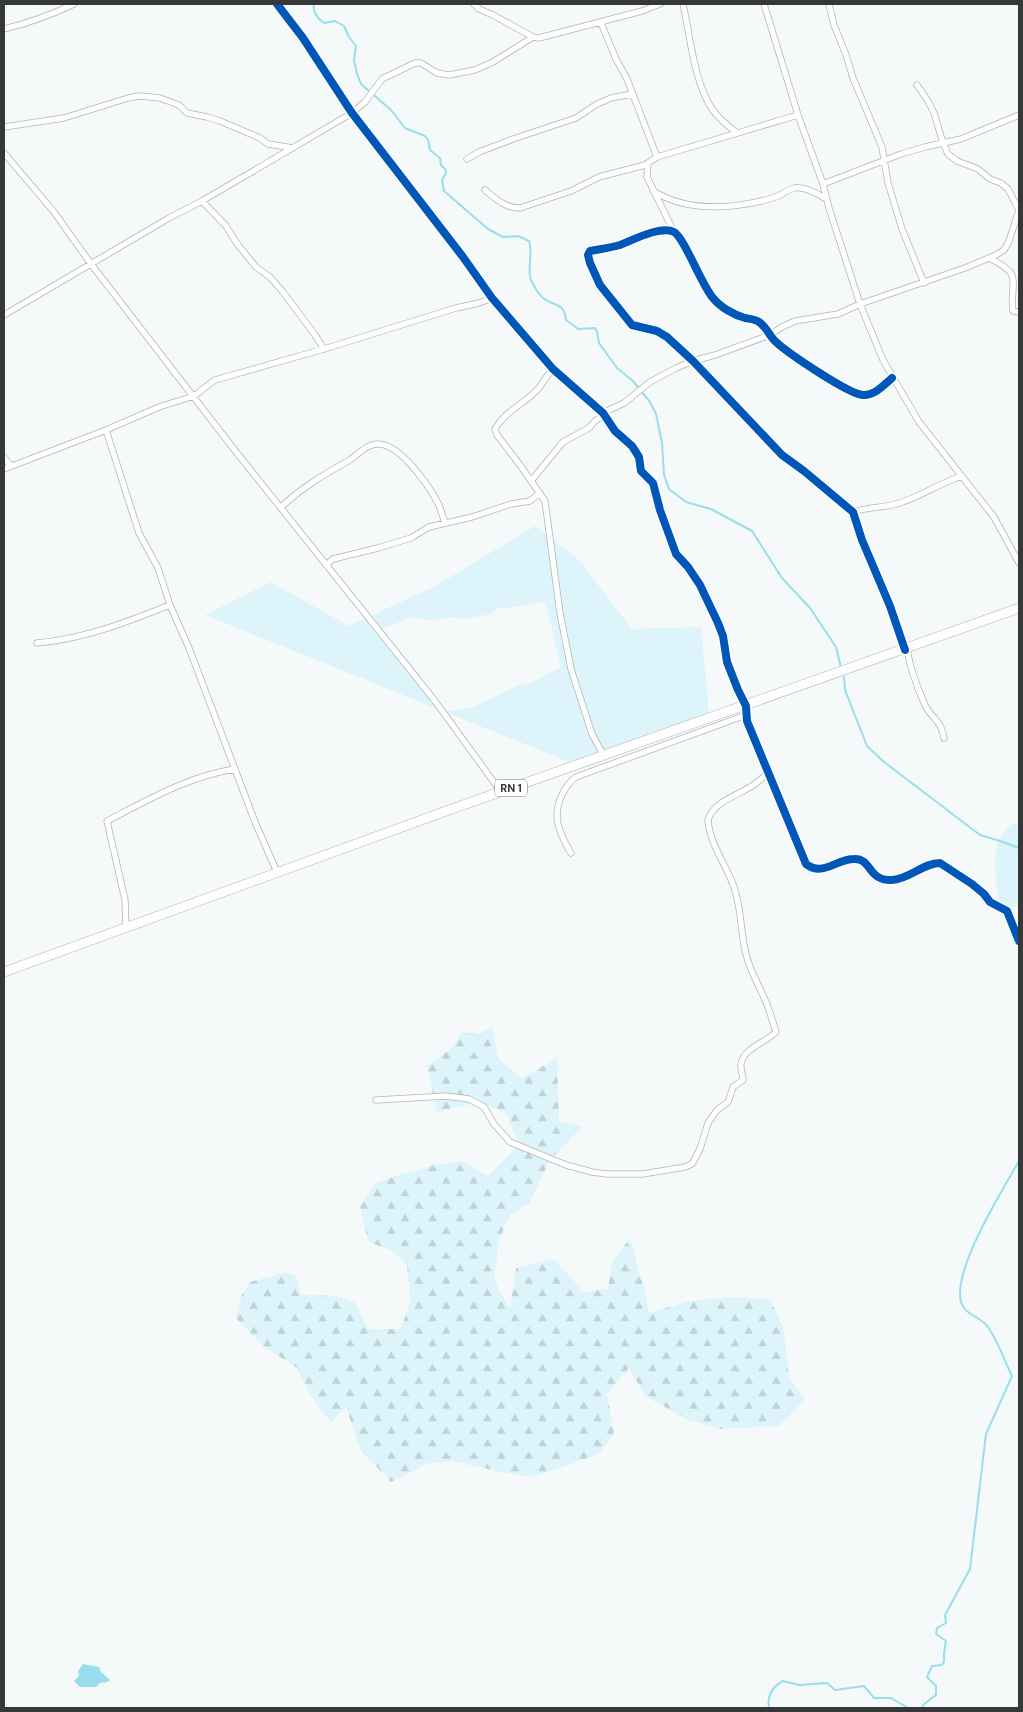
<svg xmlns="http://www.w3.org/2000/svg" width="1023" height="1712" viewBox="0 0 1023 1712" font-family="'DM Sans',sans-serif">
<defs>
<pattern id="forest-firs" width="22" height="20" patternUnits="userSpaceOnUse" patternTransform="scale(1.25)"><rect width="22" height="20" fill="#ddf5fa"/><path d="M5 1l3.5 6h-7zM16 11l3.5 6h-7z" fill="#bed3d7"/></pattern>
</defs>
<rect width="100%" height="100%" fill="#f5f9f9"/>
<path fill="#ddf5fa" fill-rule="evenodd" d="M535 526 579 560 632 629 701 627 710 722 584 768 205 615 271 582 349 626 437 585ZM545 601 561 667 527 685 524 683 473 707 450 711 437 706 415 669 382 629 413 617 434 621 449 617 463 619 492 614 499 607C516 610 529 603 545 601Z
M1019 822V905L1002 914C998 895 990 859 999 840 1002 834 1007 829 1011 824Z"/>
<path fill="url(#forest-firs)" d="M492 1027 498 1058 521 1079 557 1058 559 1121 582 1127 550 1160 530 1202 509 1216 499 1241 494 1280 510 1309 516 1268 554 1259 584 1292 608 1289 612 1262 630 1238 646 1296 649 1313 686 1302 725 1297 770 1299 783 1326 789 1377 805 1399 779 1426 721 1429 688 1420 645 1396 629 1368 607 1394 614 1434 599 1454 533 1477 501 1472 452 1461 428 1463 391 1482 360 1449 346 1407 331 1423 311 1396 297 1368 263 1346 236 1318 242 1294 250 1282 286 1272 296 1276 301 1295 335 1296 354 1302 369 1329H401L410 1302 407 1265 394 1251 368 1242 360 1206 376 1183 395 1176 434 1165 462 1161 488 1176 519 1145 506 1113 478 1102 437 1112 427 1066 453 1047 462 1032 478 1034Z"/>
<path fill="#99deec" d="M83 1664 99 1667 101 1672 110 1680 107 1682 100 1683 96 1687H80L74 1681 79 1676 78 1671Z"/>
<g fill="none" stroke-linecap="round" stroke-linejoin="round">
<path stroke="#99deec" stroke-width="2" d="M314 4C312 11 318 19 324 23L335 21 344 26 349 37 356 46 354 60 357 74 361 84 391 110 405 128 425 136 428 140 430 150 440 158 441 165 446 170V173L442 180 444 191 488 229 503 237 518 236 529 241C534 254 525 272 533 284 535 288 539 294 542 297 553 307 564 301 566 320L578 329 595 328 597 332 599 343 617 368 633 381 650 402 656 414 662 443 664 475 669 489 686 502 711 509 752 531 782 578 810 608 836 647 841 668
M844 677 845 690 867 746 884 762 980 835 1000 841 1019 848
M769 1708C767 1696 772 1687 783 1681L799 1685 827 1683 835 1690 864 1686 874 1698H891L908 1708
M922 1708 923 1705 936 1695V1686L927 1677 932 1666 942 1665 944 1662V1653L946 1641 936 1634 937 1628 946 1623 945 1615 970 1569 986 1434 1012 1376C1004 1360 998 1341 988 1327 983 1319 970 1316 964 1308 944 1282 1005 1186 1019 1161"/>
<defs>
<path id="minor" d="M277 4 303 38 352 113 463 257 492 298 553 369 603 413 615 431 632 446 639 457 641 471 653 483 660 510 676 554 688 567 700 585 718 623 723 636 727 662 738 690 746 706 747 721 806 864C823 877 836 859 854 859 872 858 867 881 892 880 910 879 923 863 940 863L972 884 984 894 990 902 1007 911 1019 941
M474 4 479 9 493 15 533 37 539 38 642 11 660 4
M683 4C690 35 694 82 712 109 718 118 728 126 737 133
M764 4 798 115 823 184 829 208 860 304 883 360 919 422 994 517 1019 563
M829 4 834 25 846 55 853 78 882 147 888 183 902 229 924 283
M601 23 616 59 627 79 657 157
M4 29C29 23 51 15 74 4
M917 85 928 101 934 113 943 143 948 154 957 161 978 169 990 179 1001 183 1008 189 1019 210
M4 127 64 118 128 98 139 96 160 98 179 105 187 113 207 117 220 121 260 138 268 144 293 148
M4 153 54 212 91 264 233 448 435 701 501 792
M467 159 479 152 513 139 576 118 597 104 611 98 632 94
M648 163 647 177 674 232
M823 184 901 154 925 147 961 139 1019 115
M485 190C496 199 505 208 520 208L571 191 599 177 645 165 657 157 798 115
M653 191C689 213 733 209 773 198 780 196 787 190 794 188 805 186 817 193 826 199
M202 201 226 226 238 245 256 267 270 277 283 292 315 335 324 349
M990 258C996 262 1005 266 1010 272 1017 279 1010 300 1013 311L1019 312
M4 315 169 218 202 201 352 113 365 102 382 79 415 63H421L437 73 449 75 475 70 493 62 533 37
M553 369C547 375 544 381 539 388 526 403 505 411 495 429L497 435 520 465 545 501 560 613 571 669 592 734 604 756
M892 378C884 385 875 395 864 395 851 396 788 353 776 342 769 336 767 327 759 322 755 319 750 319 745 318 734 315 720 307 713 298 702 286 684 237 674 232 661 225 633 240 620 245 610 248 600 249 590 251L588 255 590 263 600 285 632 325 657 331 667 337 693 361 782 455 804 471 853 512 862 540 890 606 905 650
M603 413 624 403 650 382 676 368 693 361 715 355 770 335 782 327 795 321 838 314 860 304 965 268 996 255 1004 250 1009 241 1019 210
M106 430 139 533 158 568 170 605 189 648 255 822 277 872
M4 457 10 465
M4 469 106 430 159 407 194 396 215 380 324 349 456 308 479 303 492 298
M531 481 563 442 589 428 595 421 604 415
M281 507C304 486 323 475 350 460 358 454 368 443 379 444 401 445 430 487 439 505 441 511 443 517 445 523
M853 512C867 507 882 508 896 504 919 498 939 483 962 476
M326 565 333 559 378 548 411 538 429 527 472 517 511 504 530 501 540 493
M37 643C84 639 127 622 170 605
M907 649C910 668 917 687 925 705 931 718 942 721 944 738
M571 853C565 843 557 829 557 816 557 801 565 785 576 777L746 715
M126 927 125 900 107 821C148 800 189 776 235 769
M376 1100 446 1096 469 1099 484 1107 494 1124 510 1142 566 1165 592 1172 607 1174H643L685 1167 692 1164 700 1149 708 1123 717 1110 728 1102 733 1087 743 1080C743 1075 740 1069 741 1064 743 1048 767 1042 776 1032 772 1019 768 1005 762 993 756 980 749 968 746 954 740 932 742 909 734 887 726 864 710 845 708 820 713 802 738 795 752 786 758 782 763 777 768 773"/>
<path id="primary" d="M4 972 449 810 1019 608"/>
</defs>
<use href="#minor" stroke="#b2b5b5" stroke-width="7"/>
<use href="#primary" stroke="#b2b5b5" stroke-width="10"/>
<use href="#minor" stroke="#fefefe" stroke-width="5.5"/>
<use href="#primary" stroke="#fefefe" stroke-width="9"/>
<defs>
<path id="cycleway" d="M277 4 303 38 352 113 463 257 492 298 553 369 603 413 615 431 632 446 639 457 641 471 653 483 660 510 676 554 688 567 700 585 718 623 723 636 727 662 738 690 746 706 747 721 806 864C823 877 836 859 854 859 872 858 867 881 892 880 910 879 923 863 940 863L972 884 984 894 990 902 1007 911 1019 941
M892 378C884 385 875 395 864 395 851 396 788 353 776 342 769 336 767 327 759 322 755 319 750 319 745 318 734 315 720 307 713 298 702 286 684 237 674 232 661 225 633 240 620 245 610 248 600 249 590 251L588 255 590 263 600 285 632 325 657 331 667 337 693 361 782 455 804 471 853 512 862 540 890 606 905 650"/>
</defs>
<use href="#cycleway" stroke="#fff" stroke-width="11"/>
<use href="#cycleway" stroke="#0057b8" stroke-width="8"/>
</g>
<g text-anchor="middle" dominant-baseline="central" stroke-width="5" stroke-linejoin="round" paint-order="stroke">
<rect fill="#fff" stroke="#727374" stroke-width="1" x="495" y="779.5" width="32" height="17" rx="4"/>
<g font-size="11" font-weight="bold" fill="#353738">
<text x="511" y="788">RN 1</text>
</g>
</g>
<rect width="1023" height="1712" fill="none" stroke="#353738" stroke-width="10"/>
</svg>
